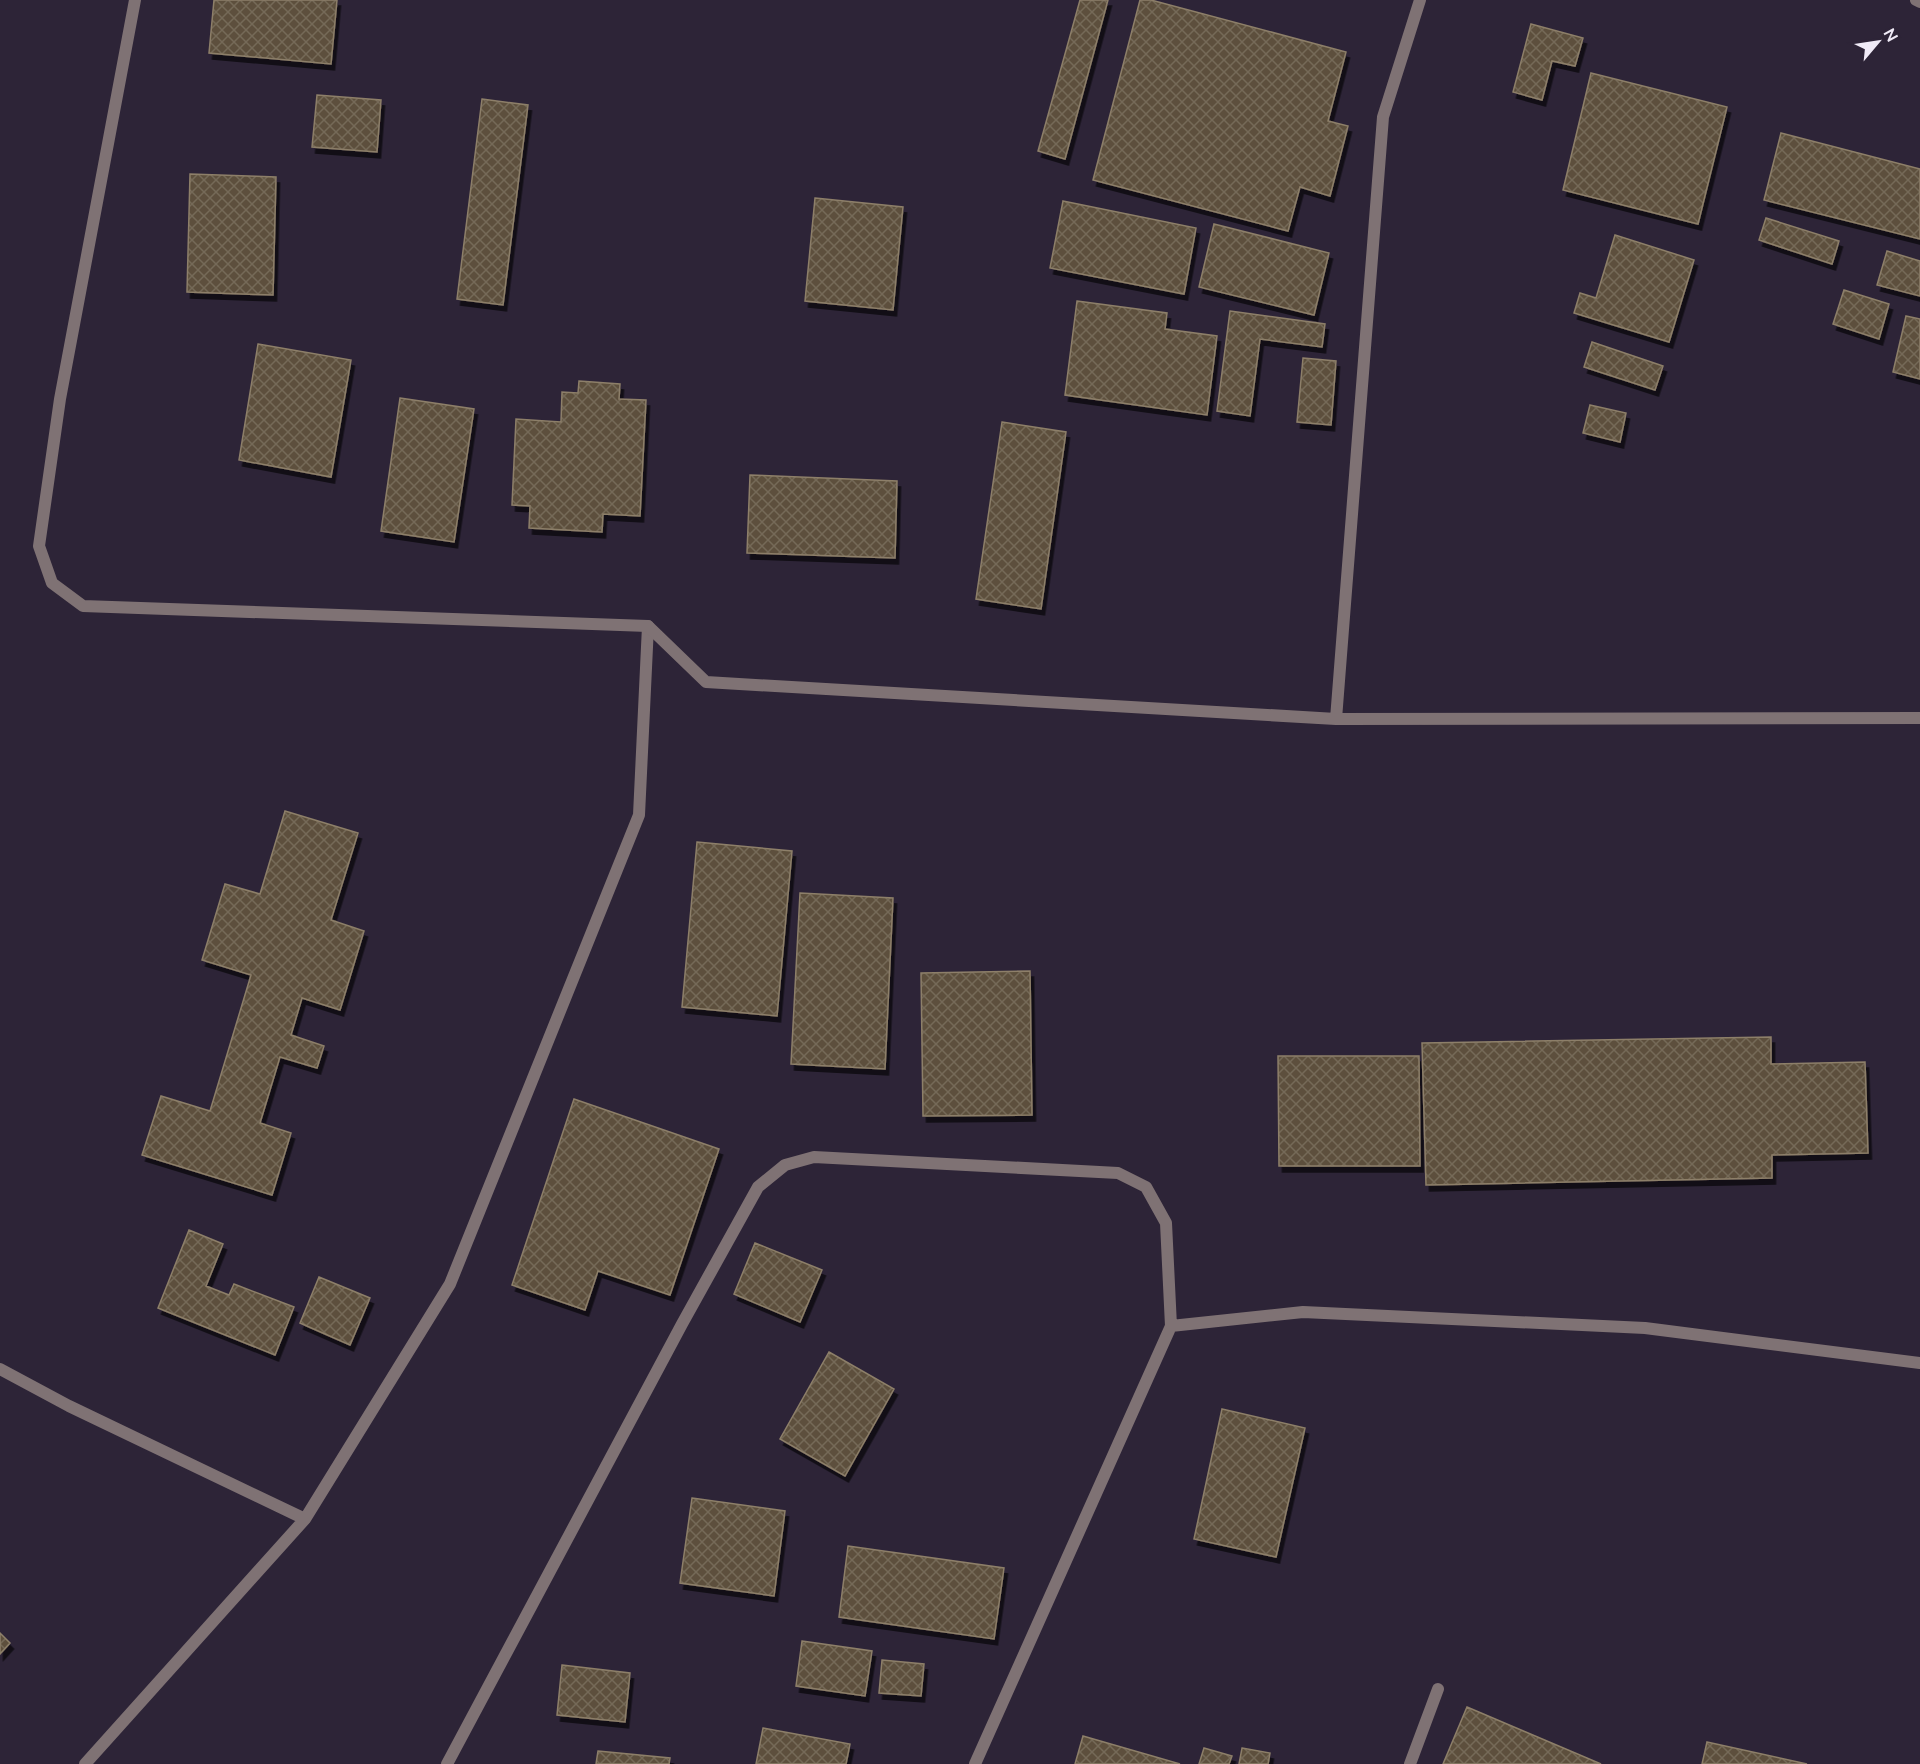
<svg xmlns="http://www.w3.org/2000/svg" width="1920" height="1764" viewBox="0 0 1920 1764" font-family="'Nunito Sans',sans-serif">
<defs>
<pattern id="building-cross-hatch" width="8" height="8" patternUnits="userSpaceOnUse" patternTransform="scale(1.5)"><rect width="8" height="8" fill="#5d503c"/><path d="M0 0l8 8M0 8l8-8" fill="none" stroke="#756959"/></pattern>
<filter id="shadow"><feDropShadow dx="3.5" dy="6" stdDeviation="0" flood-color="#0009"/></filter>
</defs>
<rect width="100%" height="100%" fill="#2d2437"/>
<path fill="url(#building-cross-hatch)" stroke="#8d7f69" stroke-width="1.5" filter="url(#shadow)" d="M214 0H337L331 64 209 53Z
M1080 0H1108L1065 159 1038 151Z
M1140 0H1151L1346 52 1328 121 1348 126 1330 196 1300 187 1288 231 1093 180Z
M1531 24 1583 38 1575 66 1552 61 1542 100 1513 92Z
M1591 73 1727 107 1698 224 1563 190Z
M317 95 381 100 377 152 312 147Z
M482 99 528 105 503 305 457 299Z
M1781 133 1920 169V239L1764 200Z
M190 174 276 177 273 295 187 292Z
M815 198 903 207 893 310 805 301Z
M1063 201 1196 228 1184 294 1050 268Z
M1766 218 1839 241 1832 264 1759 240Z
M1214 224 1329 253 1314 315 1199 287Z
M1615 235 1694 260 1669 342 1574 313 1580 293 1596 298Z
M1887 251 1920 261V296L1877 285Z
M1844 290 1889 304 1879 339 1833 324Z
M1077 301 1167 313 1165 329 1217 336 1207 415 1065 395Z
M1230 311 1325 324 1322 347 1260 339 1250 416 1217 411Z
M1906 316 1920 319V379L1893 372Z
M1592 342 1663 366 1655 390 1584 367Z
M258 344 351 360 331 477 239 460Z
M1303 358 1336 361 1331 425 1297 422Z
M579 381 620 384 619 399 646 400 640 516 603 514 602 532 529 528 530 506 512 505 516 419 561 422 562 392 578 393Z
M400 398 474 409 454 542 381 531Z
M1590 405 1626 413 1620 442 1583 433Z
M1002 422 1066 432 1041 609 976 599Z
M750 475 897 481 895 558 747 553Z
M285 811 358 833 331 920 364 931 340 1010 302 998 291 1035 324 1046 317 1068 280 1057 260 1123 291 1133 272 1195 142 1155 161 1096 210 1111 251 975 202 960 225 884 260 894Z
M697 842 792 851 777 1016 682 1007Z
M800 893 893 898 885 1069 791 1064Z
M1030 971 1032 1115 923 1116 921 973Z
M1771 1037V1064L1865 1062 1868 1153 1772 1155V1178L1426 1185 1422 1043Z
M1278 1056H1419L1420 1166H1279Z
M574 1099 719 1149 670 1295 598 1271 585 1310 512 1285Z
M189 1230 223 1244 206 1286 229 1295 234 1284 294 1307 275 1355 158 1308Z
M755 1243 822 1270 800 1322 734 1294Z
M319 1277 370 1298 350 1345 300 1323Z
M829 1352 894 1389 845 1476 780 1439Z
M1222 1409 1305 1428 1276 1557 1194 1539Z
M692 1498 785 1511 774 1596 680 1583Z
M848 1546 1004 1568 994 1639 839 1617Z
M0 1633 10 1643 0 1654Z
M802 1641 872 1651 865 1696 796 1686Z
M882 1660 924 1664 921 1696 879 1693Z
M562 1665 630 1673 625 1722 557 1715Z
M1467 1707 1601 1764H1443Z
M763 1728 850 1744 846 1764H756Z
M1083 1736 1180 1764H1075Z
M1707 1742 1807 1764H1702Z
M1204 1748 1232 1756 1229 1764H1199Z
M1242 1748 1270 1753 1268 1764H1239Z
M598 1751 670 1758 669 1764H596Z"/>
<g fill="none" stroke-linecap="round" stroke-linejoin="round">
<path stroke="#7f7274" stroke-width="12" d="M0 1369 69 1406 305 1519
M85 1764 305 1519 450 1284 639 815 648 626"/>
<path stroke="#7f7274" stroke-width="12" d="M135 0 60 399 39 546 52 583 83 606 648 626 706 682 1336 719 1920 718
M1916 0 1920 2
M1336 719 1383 117 1420 0
M1171 1326 1303 1312 1645 1328 1920 1363
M447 1764 682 1324 758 1187 785 1165 814 1157 1118 1173 1146 1187 1166 1223 1171 1326 975 1764
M1410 1764 1438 1689"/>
</g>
<g transform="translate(1878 42) rotate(61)" stroke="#2d2437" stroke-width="4.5" paint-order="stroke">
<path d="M0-4.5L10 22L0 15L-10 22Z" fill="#f0ebf7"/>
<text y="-9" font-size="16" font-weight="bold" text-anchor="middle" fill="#f0ebf7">N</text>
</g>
</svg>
